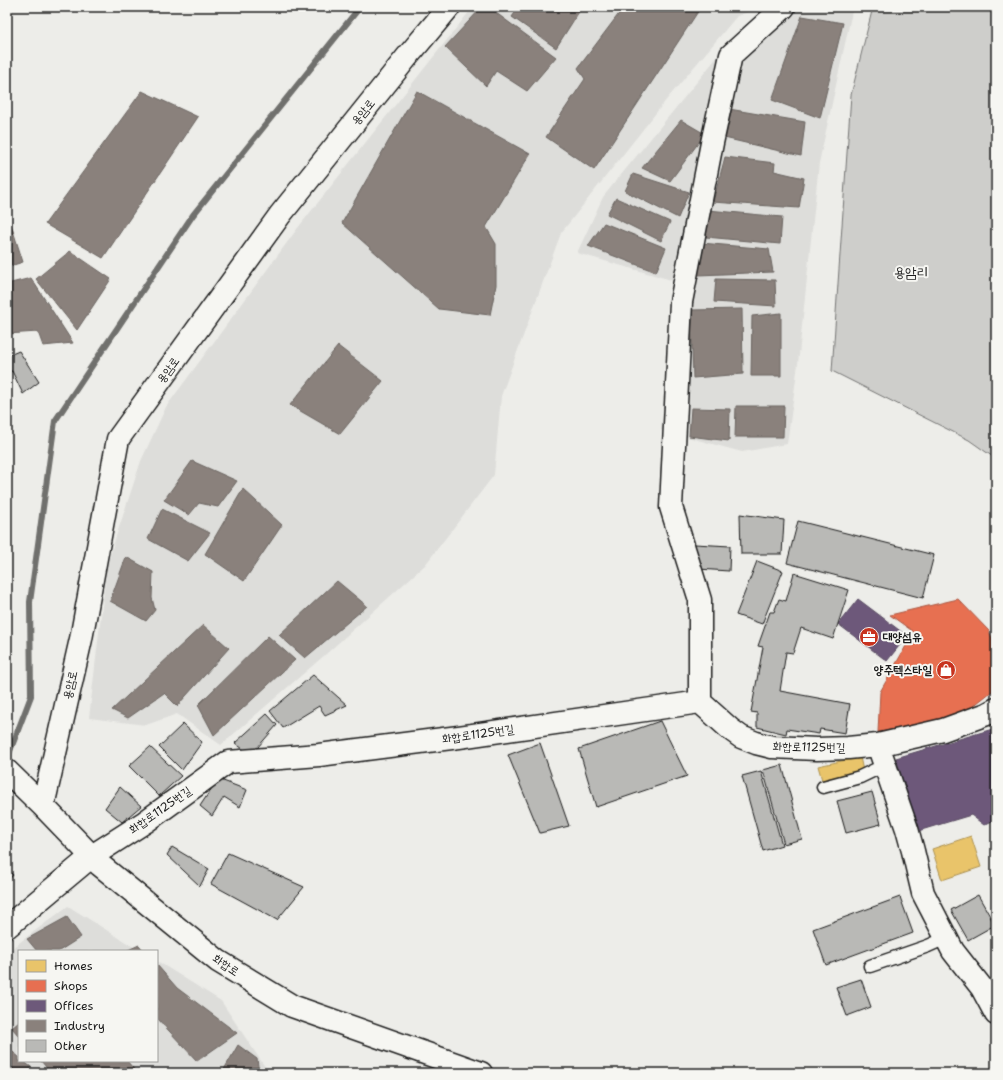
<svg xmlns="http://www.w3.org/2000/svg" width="1003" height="1080" viewBox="0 0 1003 1080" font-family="'Shantell Sans','Poor Story',sans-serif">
<rect width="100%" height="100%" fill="#edede9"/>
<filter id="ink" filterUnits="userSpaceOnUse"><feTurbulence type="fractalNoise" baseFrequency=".025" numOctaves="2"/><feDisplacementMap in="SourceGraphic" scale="8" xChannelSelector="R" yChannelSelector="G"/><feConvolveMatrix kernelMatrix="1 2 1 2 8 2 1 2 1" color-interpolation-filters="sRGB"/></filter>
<g filter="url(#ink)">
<path fill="#ddddda" d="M473 7H762L737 16 667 99 561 233 501 396 494 475 425 565 326 654 221 745 177 714 146 725 89 718 107 564 141 461 166 407 297 229Z
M773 7H853L819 163 798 364 787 444 742 452 661 430 675 281 577 253 603 197 723 50Z
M68 906 140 951H19V1061H157V961L221 1001 267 1070 265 1073H7V952Z"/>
<path fill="#cececb" stroke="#757574" d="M873 7H996V459L969 440 832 371 851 95Z"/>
<path fill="#e9c46a" stroke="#ac9253" d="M860 757 863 771 822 780 818 766Z
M971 836 981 867 942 880 932 849Z"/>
<path fill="#e76f51" stroke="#aa5641" d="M958 599 989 631 996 648V688L972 707 929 723 878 732 880 692 911 637 918 635 890 615Z"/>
<path fill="#6d597a" stroke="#55475e" d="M858 599 907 636 887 661 838 624Z
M996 728V819L984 825 971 815 918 831 896 758Z"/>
<path fill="#8a817c" stroke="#69635f" d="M482 7H488L556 57 527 91 496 71 486 86 445 47Z
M519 7H582L556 48 512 17Z
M624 7H701L594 170 546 137 585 79 578 68Z
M802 16 843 23 820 118 772 100Z
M142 91 198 117 103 258 45 224Z
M417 91 530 154 486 227 496 244V285L490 315 439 309 342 223Z
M729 109 805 122 801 156 720 137Z
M681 120 705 134 670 181 642 168Z
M725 157 775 163 774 171 804 178 799 208 713 202Z
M633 174 689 192 678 218 625 191Z
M616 198 670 222 661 241 607 214Z
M708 210 782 217 780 244 706 237Z
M7 212 23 262 7 267Z
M604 223 666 248 656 272 588 246Z
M701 243 769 249 773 272 698 275Z
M70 251 111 279 77 330 36 279Z
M31 278 73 343 43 346 38 332 7 334V284Z
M716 279 775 280 776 306 714 302Z
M742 309 743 374 693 378 691 310Z
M781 313V376H751L752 316Z
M338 346 383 381 340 434 290 405Z
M736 406H784L783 437H735Z
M691 408 730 409 729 441 689 436Z
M192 461 237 481 218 507 199 503 189 515 164 500Z
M243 489 282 525 244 581 205 554Z
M162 509 210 533 188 561 148 539Z
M126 557 153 572 152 598 155 610 146 621 110 601Z
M337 581 367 606 305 658 279 635Z
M203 625 229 648 177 706 164 693 128 718 112 710Z
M268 636 295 660 214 735 198 705Z
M67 917 81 937 59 951H37L27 939Z
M139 945 144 951H126Z
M157 965 177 988 237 1033 197 1061 157 1018Z
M19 1022V1036L12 1028Z
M238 1045 257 1059 259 1073H222Z
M9 1049 19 1057V1061H23L31 1067 25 1073H7V1051Z
M41 1061H127L137 1073H51Z"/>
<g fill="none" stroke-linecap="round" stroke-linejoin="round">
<path stroke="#6f6f6d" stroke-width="6" d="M7 759 31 696 30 602 55 421 193 215 360 7"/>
</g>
<path fill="#b9b9b6" stroke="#1c1c1c" d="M19 351 39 382 23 394 12 371 7 372V356Z
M740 514 784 520 782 554H741Z
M798 521 934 555 923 598 787 563Z
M695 544 730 546 729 571 698 569Z
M757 561 783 571 762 624 736 615Z
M794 573 849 590 833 639 801 628 793 653 786 652 780 691 850 704 845 733 820 729 819 734 787 729 786 734 757 727V713L751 712 763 647 758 646 770 612H774L779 599 786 601Z
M313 675 347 705 325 715 319 706 283 728 270 711Z
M267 714 277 725 251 755 235 743Z
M660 721 687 776 596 807 579 749Z
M183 724 202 742 182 770 159 747Z
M540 743 569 826 540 833 508 755Z
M150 747 181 776 159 796 129 766Z
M782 765 802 839 784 844 763 770Z
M761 771 782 845 763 851 742 776Z
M218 779 247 790 240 807 224 797 212 816 200 806Z
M120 787 141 806 122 822 105 808Z
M872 792 881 824 846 833 837 801Z
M172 847 209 869 200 886 167 855Z
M228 853 304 887 277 920 211 884Z
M7 869 13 875 7 882Z
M978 895 995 925 968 940 951 910Z
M900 897 913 933 826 965 813 929Z
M861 979 871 1007 847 1016 836 987Z"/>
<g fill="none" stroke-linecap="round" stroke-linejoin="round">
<defs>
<path id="lane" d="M823 787 860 777 885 765
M870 966 928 946 946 938"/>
<path id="street" d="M700 702V600L671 507 681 302 712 143 731 55 784 7
M878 745 907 829 913 851 923 893 953 951 982 988 996 1014
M7 927 92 856 145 822 228 762 319 755 459 737 700 702 730 729 741 737 756 743 772 747 817 749 848 748 878 745 943 730 987 714 996 709"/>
<path id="secondary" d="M7 771 43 806 100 865 218 961 292 1006 481 1073
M43 806 81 639 118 439 280 215 407 57 449 7"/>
</defs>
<use href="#lane" stroke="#1c1c1c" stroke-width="15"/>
<use href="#street" stroke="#1c1c1c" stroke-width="25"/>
<use href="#secondary" stroke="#1c1c1c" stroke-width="25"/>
<use href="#lane" stroke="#f6f6f2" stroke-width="12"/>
<use href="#street" stroke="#f6f6f2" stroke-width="22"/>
<use href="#secondary" stroke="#f6f6f2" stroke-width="22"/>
</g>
</g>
<defs>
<symbol id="office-disc" viewBox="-11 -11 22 22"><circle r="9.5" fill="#c8321e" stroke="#f6f6f2"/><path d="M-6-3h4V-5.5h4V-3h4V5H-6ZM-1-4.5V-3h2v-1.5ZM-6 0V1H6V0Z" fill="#fff"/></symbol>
<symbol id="shop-disc" viewBox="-11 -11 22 22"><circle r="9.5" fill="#c8321e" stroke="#f6f6f2"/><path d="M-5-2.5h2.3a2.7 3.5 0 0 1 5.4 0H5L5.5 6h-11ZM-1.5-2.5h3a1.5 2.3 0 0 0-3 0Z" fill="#fff"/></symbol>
</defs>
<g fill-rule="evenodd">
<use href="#office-disc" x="858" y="626" width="22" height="22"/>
<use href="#shop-disc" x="935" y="659" width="22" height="22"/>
</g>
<g text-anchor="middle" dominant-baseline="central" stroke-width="4" stroke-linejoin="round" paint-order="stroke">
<g font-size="12" fill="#1c1c1c" stroke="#f6f6f2">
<text transform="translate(363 112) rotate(-51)">용암로</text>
<text transform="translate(168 370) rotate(-54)">용암로</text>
<text transform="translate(70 685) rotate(-77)">용암로</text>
<text transform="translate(478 734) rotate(-8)">화합로1125번길</text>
<text transform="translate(809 747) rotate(1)">화합로1125번길</text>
<text transform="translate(160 810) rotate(-35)">화합로1125번길</text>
<text transform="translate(226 965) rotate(34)">화합로</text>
</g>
<g font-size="12" font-weight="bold" fill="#1c1c1c" stroke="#f6f6f2" text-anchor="start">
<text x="883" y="637">대양섬유</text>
<text x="932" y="670" text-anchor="end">양주텍스타일</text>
</g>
<g font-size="14" fill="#1c1c1c" stroke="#f6f6f2">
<text x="911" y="272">용암리</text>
</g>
</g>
<rect width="1003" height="1080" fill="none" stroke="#f6f6f2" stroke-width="24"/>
<rect x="12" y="12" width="979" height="1056" fill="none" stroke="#1c1c1c" stroke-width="1.5" filter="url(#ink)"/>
<rect x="18" y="950" width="140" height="112" fill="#f6f6f2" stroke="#9f9f9c"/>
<rect x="26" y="960" width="20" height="12" fill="#e9c46a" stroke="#9f9f9c"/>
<text x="54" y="970" font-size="12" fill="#1c1c1c">Homes</text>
<rect x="26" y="980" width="20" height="12" fill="#e76f51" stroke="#9f9f9c"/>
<text x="54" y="990" font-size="12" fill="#1c1c1c">Shops</text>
<rect x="26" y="1000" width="20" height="12" fill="#6d597a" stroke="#9f9f9c"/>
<text x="54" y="1010" font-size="12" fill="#1c1c1c">Offices</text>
<rect x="26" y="1020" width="20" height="12" fill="#8a817c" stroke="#9f9f9c"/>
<text x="54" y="1030" font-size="12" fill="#1c1c1c">Industry</text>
<rect x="26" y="1040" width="20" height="12" fill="#b9b9b6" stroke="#9f9f9c"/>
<text x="54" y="1050" font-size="12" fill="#1c1c1c">Other</text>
</svg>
